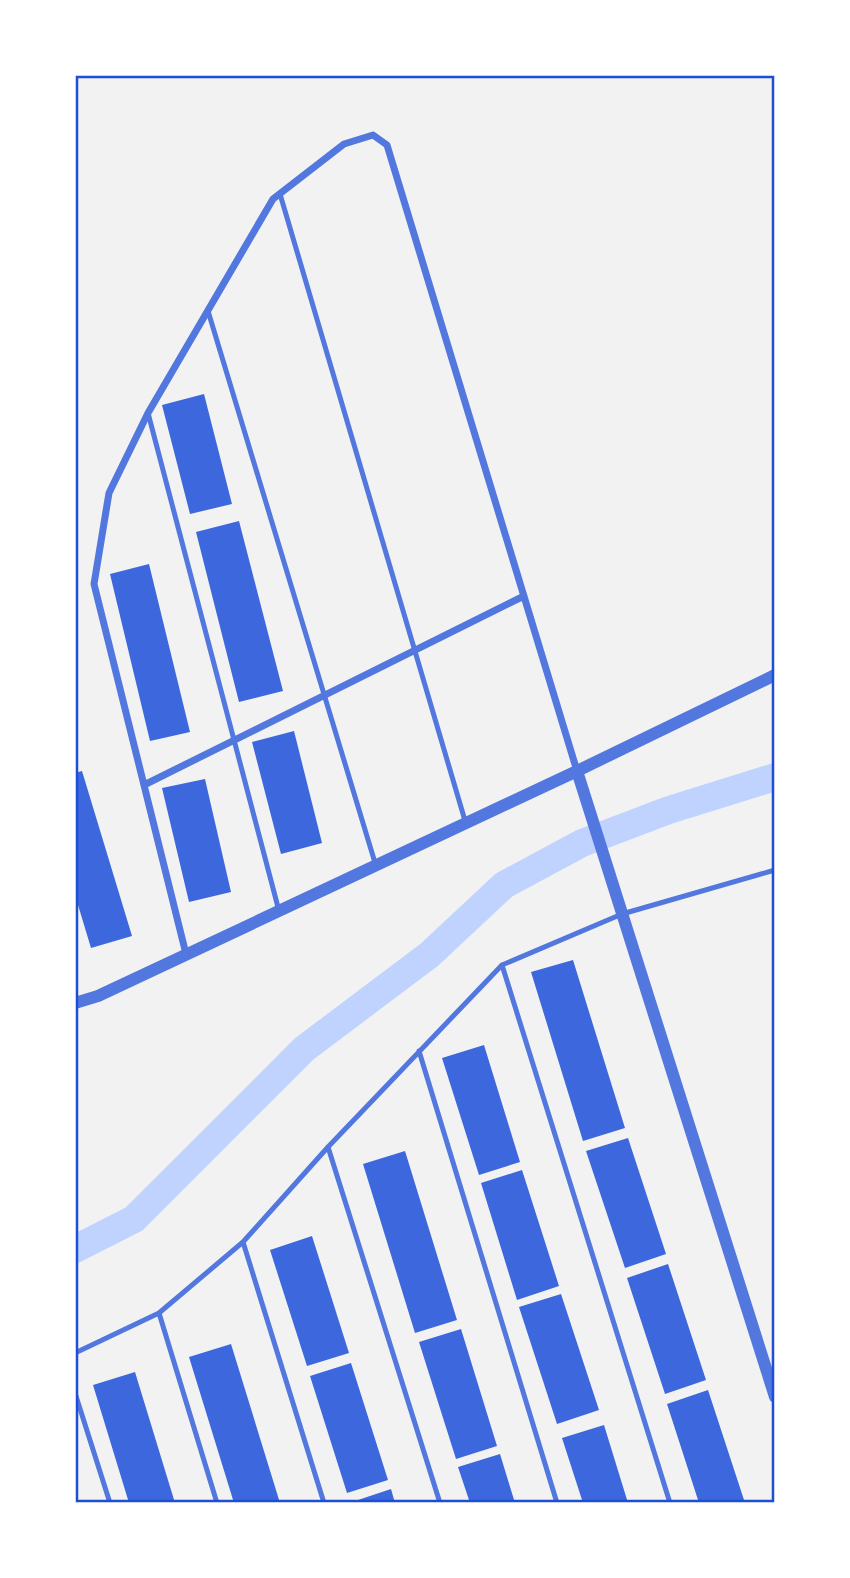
<svg xmlns="http://www.w3.org/2000/svg" width="850" height="1578" viewBox="0 0 850 1578" font-family="'Work Sans',sans-serif">
<rect width="100%" height="100%" fill="#f2f2f2"/>
<g fill="none" stroke-linecap="round" stroke-linejoin="round">
<path stroke="#bfd3fe" stroke-width="28" d="M75 1249 134 1219 304 1049 429 955 504 885 582 843 669 810 775 777"/>
</g>
<path fill="#3d67dc" d="M204 394 232 504 190 514 162 405Z
M239 521 283 691 239 702 196 532Z
M149 564 190 732 150 741 110 574Z
M294 731 322 843 281 854 252 742Z
M82 771 132 936 91 948 75 895V773Z
M205 779 231 892 189 902 162 788Z
M573 960 625 1128 583 1141 531 972Z
M484 1045 520 1162 479 1175 442 1058Z
M628 1138 666 1254 625 1268 586 1151Z
M405 1151 457 1320 415 1333 363 1164Z
M522 1170 559 1286 517 1300 481 1183Z
M312 1236 349 1353 307 1366 270 1250Z
M668 1264 706 1380 665 1394 627 1278Z
M561 1294 599 1410 557 1424 519 1307Z
M461 1329 497 1446 456 1459 419 1342Z
M231 1344 280 1503H234L189 1357Z
M351 1363 388 1480 347 1493 310 1376Z
M135 1372 175 1503H129L93 1385Z
M708 1390 745 1503H699L667 1404Z
M604 1425 628 1503H583L562 1438Z
M500 1454 515 1503H470L458 1467Z
M391 1489 395 1503H352V1502Z"/>
<g fill="none" stroke-linecap="round" stroke-linejoin="round">
<path stroke="#5277de" stroke-width="5" d="M280 194 466 824
M208 311 376 866
M148 413 279 911
M502 965 670 1503
M419 1051 557 1503
M328 1147 440 1503
M243 1242 324 1503
M159 1313 217 1503
M75 1353 159 1313 243 1242 328 1147 502 965 622 914 775 870
M75 1393 110 1503"/>
<path stroke="#5277de" stroke-width="7" d="M144 785 524 596
M186 954 94 584 109 493 148 413 273 199 344 144 373 135 387 145 577 771"/>
<path stroke="#5277de" stroke-width="12" d="M577 771 775 1397
M75 1003 98 996 577 771 775 675"/>
</g>
<rect width="850" height="1578" fill="none" stroke="#ffffff" stroke-width="154"/>
<rect x="77" y="77" width="696" height="1424" fill="none" stroke="#1d4ed8" stroke-width="2.5"/>
</svg>
